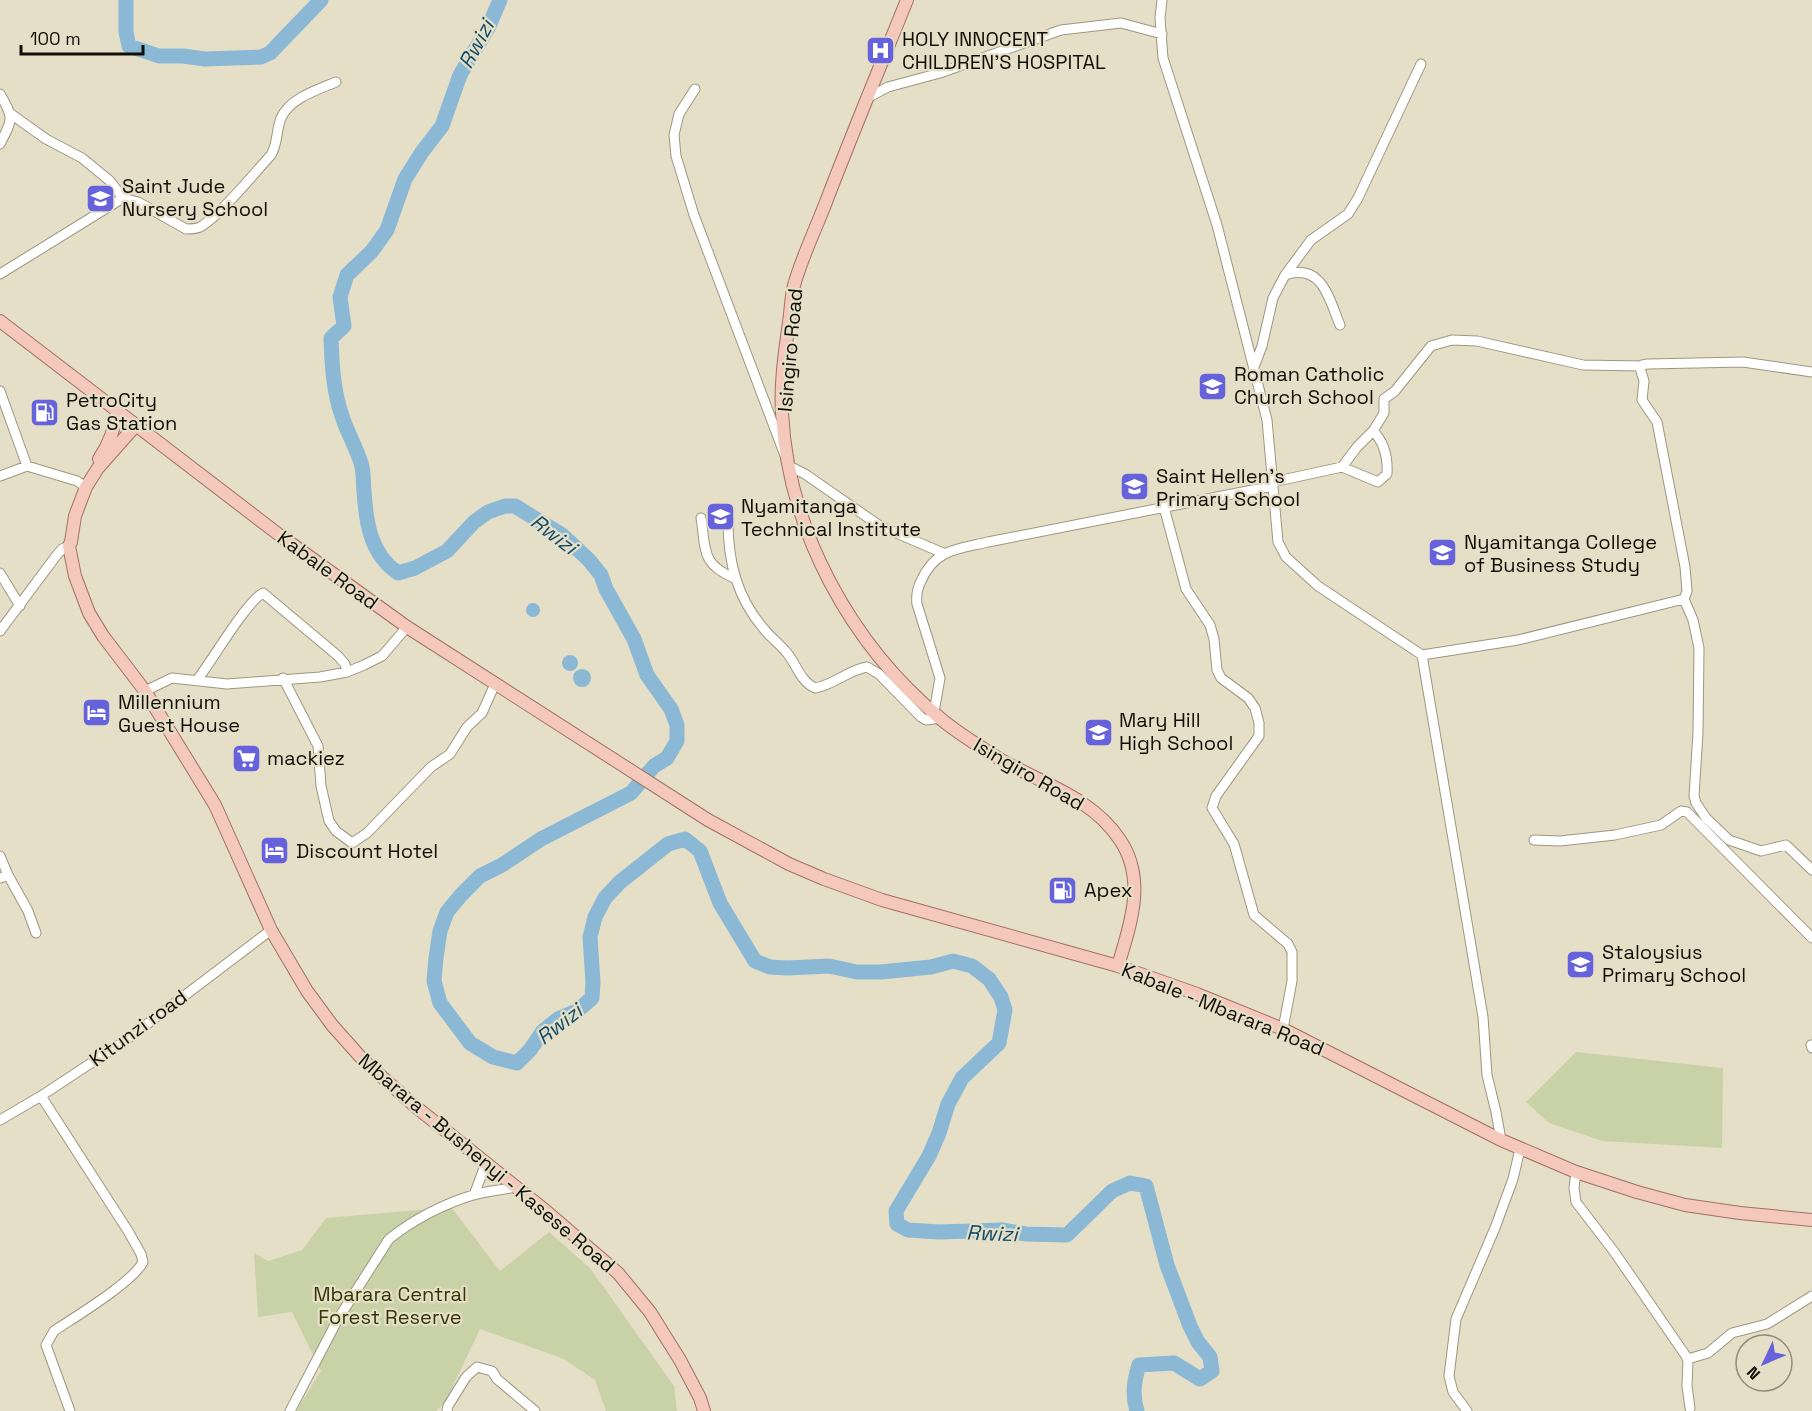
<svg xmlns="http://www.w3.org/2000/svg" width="1812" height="1411" viewBox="0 0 1812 1411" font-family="'Space Grotesk',sans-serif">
<rect width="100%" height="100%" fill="#e6dfc8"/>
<path fill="#c9d2a7" d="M1576 1052 1723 1068 1722 1148 1602 1141 1549 1123 1526 1102Z
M451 1207 500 1271 549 1232 590 1268 674 1386 677 1411H606L595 1380 564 1359 480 1329 445 1403 436 1411H296L321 1371 292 1312 258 1317 254 1253 268 1261 302 1250 326 1218Z"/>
<path fill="#8ab8d5" d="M526 610a7 7 0 1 1 14 0a7 7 0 1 1-14 0Z
M562 663a8 8 0 1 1 16 0a8 8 0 1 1-16 0Z
M573 678a9 9 0 1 1 18 0a9 9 0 1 1-18 0Z"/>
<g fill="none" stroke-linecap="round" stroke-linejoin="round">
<path stroke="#8ab8d5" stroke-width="15" d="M126 0V32L129 46 159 56H183L205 59 261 57 270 53 321 0
M500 0 488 28 460 75 442 126 422 152 405 179 387 230 372 251 347 275 340 297 344 326 331 338C332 365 333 390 342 416 347 432 356 447 361 463 364 472 363 482 364 491 366 522 370 554 398 573L415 568 447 551 474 522 488 512 505 506H515L562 535 589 560 601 575 606 589 634 639 647 675 671 709 677 725V741L667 758 654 766 631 793 541 839 502 865 480 876 461 895 447 912 440 931 436 958 434 981 440 1003 470 1043 493 1057 517 1063 530 1050 543 1031 558 1019 577 1011 592 998 593 982 590 937 595 917 605 898 620 882 668 844 685 839 700 851 720 903 755 961 770 967 787 968 829 966 857 972H881L931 967 953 961 972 966 989 979 1001 997 1005 1010 999 1043 962 1078 948 1104 939 1133 929 1156 896 1211 897 1224 908 1230 939 1232 1001 1230 1026 1234 1067 1235 1112 1191 1130 1183 1146 1186 1167 1265 1190 1326 1198 1342 1210 1357 1212 1371 1200 1379 1174 1363 1139 1365C1134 1381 1132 1395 1137 1411"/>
<defs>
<path id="minor" d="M1162 0 1160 18 1163 58 1217 225 1267 420 1278 542 1286 557 1318 586 1422 655 1483 1017 1487 1075 1496 1112 1501 1140
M695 89 679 114 674 135 676 156 694 215 789 466 805 474 880 526 943 553
M0 94C14 118 13 119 0 144
M867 98 888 87 940 73 1061 30 1121 23 1162 34
M11 114 46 139 82 158 110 181 123 198 138 202 186 229C191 229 196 229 200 227 218 218 256 171 271 155 278 144 276 130 281 118 290 98 317 90 336 82
M0 274 123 198
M1285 275C1322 262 1329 299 1340 325
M1254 367 1262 346 1273 298 1285 275 1311 240 1348 214 1358 198 1421 64
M1812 372 1743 362 1648 364 1642 365 1640 368 1644 381 1642 400 1657 422 1685 567 1687 591 1684 599 1693 620 1699 648 1698 733 1694 796 1696 803 1706 818 1729 840 1761 851 1786 845 1812 870
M0 391 27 466
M1342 467 1357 447 1373 431
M0 476 27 466 77 481 86 487
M1273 482 1342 467 1378 482 1387 474C1388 457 1385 443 1373 431L1384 413V399L1395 391 1431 346 1452 340 1477 341 1583 365 1641 366
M1164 507 1186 589 1210 625 1214 639 1217 670 1221 678 1248 698 1255 708 1259 723V736L1216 796 1212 808 1234 844 1254 915 1288 944 1292 952V981L1283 1029
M701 518C706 550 701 564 734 578
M728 521C728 562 737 598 764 629 771 638 780 644 787 653 797 665 800 681 815 688 834 685 848 670 867 667L879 674 921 717 926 720 941 718
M0 573 20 606
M0 631 56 556 62 549 69 546
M1422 655 1518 640 1684 599
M283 678 318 746 321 786 329 821 336 831 352 843 367 833 431 767 450 754 467 727 482 713 495 684
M197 680C212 661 246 602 263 593L338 656 345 664 347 672
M145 691 172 678 227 684 320 677 347 672 364 665 382 656 407 627
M934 712 940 678 917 604C916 596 917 589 921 581 935 549 958 549 988 542L1273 486
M1534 840 1560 841 1615 835 1661 825 1681 811 1687 812 1812 938
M0 856 8 875 0 878
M8 875 28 911 36 933
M1811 1045 1812 1048
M41 1096 128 1231 141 1254 143 1262C133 1282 75 1317 54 1331L46 1345 70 1411
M0 1120 41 1096 126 1040 271 930
M1576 1172 1574 1188 1576 1202 1615 1253 1686 1356 1688 1361 1687 1386 1690 1408
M474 1195 486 1163
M1688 1359 1708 1353 1732 1333 1767 1324 1812 1296
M290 1411 338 1319 389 1239C413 1220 444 1204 473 1195 487 1191 502 1190 516 1187
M447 1411 448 1406 466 1377 477 1367 492 1371 497 1379 535 1411
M1467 1411 1453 1392 1449 1376 1456 1319 1495 1228 1513 1179 1520 1149"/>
<path id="major" d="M907 0C880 67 852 134 826 202 816 228 803 255 795 282 791 294 791 309 789 322 785 351 780 383 782 413 788 530 851 645 941 719 959 734 979 746 998 758 1040 783 1092 797 1120 840 1147 880 1130 925 1118 966
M0 321 278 534 407 627 708 820 789 864 824 879 882 900 1118 966 1197 994 1283 1029 1501 1140 1576 1172 1637 1192 1685 1205 1740 1213 1812 1220
M136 425 98 468 86 487 75 516 71 542 69 546 75 576 89 613 103 636 145 691 215 805 271 930 307 991 332 1025 364 1061 416 1107 546 1211 618 1273 650 1312 680 1360 700 1398 704 1411
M99 459C109 444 115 429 117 411"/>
</defs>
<use href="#minor" stroke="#9d9681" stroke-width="11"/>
<use href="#major" stroke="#a17060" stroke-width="14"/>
<use href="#minor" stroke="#fff" stroke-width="9"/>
<use href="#major" stroke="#f5c8bc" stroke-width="12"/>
</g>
<defs>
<symbol id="hospital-square" viewBox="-11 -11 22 22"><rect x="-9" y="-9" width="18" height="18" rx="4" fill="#6562db" stroke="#e6dfc8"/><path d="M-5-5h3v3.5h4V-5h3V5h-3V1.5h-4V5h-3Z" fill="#fff"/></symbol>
<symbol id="school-square" viewBox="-11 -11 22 22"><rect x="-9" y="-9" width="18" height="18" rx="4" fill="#6562db" stroke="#e6dfc8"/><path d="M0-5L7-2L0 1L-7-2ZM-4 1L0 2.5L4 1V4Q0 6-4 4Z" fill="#fff"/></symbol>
<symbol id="fuel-square" viewBox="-11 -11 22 22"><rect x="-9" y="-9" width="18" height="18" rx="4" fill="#6562db" stroke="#e6dfc8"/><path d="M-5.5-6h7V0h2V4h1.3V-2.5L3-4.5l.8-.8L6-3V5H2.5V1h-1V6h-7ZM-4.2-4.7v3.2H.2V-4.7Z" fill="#fff"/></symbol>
<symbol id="hotel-square" viewBox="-11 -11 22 22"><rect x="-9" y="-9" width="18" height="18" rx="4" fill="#6562db" stroke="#e6dfc8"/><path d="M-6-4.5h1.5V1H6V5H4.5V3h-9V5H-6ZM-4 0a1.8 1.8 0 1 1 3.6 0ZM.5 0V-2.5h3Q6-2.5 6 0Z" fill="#fff"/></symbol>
<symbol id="supermarket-square" viewBox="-11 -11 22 22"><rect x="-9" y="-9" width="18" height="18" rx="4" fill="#6562db" stroke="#e6dfc8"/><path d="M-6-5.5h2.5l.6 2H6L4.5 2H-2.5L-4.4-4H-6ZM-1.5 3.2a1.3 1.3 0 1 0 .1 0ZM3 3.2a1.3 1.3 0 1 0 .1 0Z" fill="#fff"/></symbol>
</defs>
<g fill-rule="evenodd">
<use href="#hospital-square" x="864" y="34" width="33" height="33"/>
<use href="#school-square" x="84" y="182" width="33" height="33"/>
<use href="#school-square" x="1196" y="370" width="33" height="33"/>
<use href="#fuel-square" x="28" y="396" width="33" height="33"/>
<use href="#school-square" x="1118" y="470" width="33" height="33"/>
<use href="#school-square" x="704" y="500" width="33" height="33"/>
<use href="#school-square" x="1426" y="536" width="33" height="33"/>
<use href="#hotel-square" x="80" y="696" width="33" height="33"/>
<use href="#school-square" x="1082" y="716" width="33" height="33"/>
<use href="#supermarket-square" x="230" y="742" width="33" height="33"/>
<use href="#hotel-square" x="258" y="834" width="33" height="33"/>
<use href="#fuel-square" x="1046" y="874" width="33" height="33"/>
<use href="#school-square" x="1564" y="948" width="33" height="33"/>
</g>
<g text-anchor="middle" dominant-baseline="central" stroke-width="4.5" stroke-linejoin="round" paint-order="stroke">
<g font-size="20" fill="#110e07" stroke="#e6dfc8" text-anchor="start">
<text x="902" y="39">HOLY INNOCENT<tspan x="902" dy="23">CHILDREN'S HOSPITAL</tspan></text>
<text x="122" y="186">Saint Jude<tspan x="122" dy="23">Nursery School</tspan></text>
<text x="1234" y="374">Roman Catholic<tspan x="1234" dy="23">Church School</tspan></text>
<text x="66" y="400">PetroCity<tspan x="66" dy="23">Gas Station</tspan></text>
<text x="1156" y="476">Saint Hellen's<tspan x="1156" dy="23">Primary School</tspan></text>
<text x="741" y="506">Nyamitanga<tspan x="741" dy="23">Technical Institute</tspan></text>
<text x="1464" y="542">Nyamitanga College<tspan x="1464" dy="23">of Business Study</tspan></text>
<text x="118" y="702">Millennium<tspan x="118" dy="23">Guest House</tspan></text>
<text x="1119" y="720">Mary Hill<tspan x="1119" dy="23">High School</tspan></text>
<text x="267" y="758">mackiez</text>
<text x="296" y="851">Discount Hotel</text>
<text x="1084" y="890">Apex</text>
<text x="1602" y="952">Staloysius<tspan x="1602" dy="23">Primary School</tspan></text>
</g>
<g font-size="20" fill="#110e07" stroke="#e6dfc8">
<text transform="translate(790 350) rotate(-85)">Isingiro Road</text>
<text transform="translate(328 570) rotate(36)">Kabale Road</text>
<text transform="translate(1029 774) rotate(30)">Isingiro Road</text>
<text transform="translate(1223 1009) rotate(22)">Kabale - Mbarara Road</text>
<text transform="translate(138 1028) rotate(-36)">Kitunzi road</text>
<text transform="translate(487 1163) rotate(40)">Mbarara - Bushenyi - Kasese Road</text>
</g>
<g font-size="20" fill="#2f3600" stroke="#e6dfc8">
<text x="390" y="1294">Mbarara Central<tspan x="390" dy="23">Forest Reserve</tspan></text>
</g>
<g font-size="21" font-style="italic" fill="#124b68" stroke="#e6dfc8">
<text transform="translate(476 44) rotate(-62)">Rwizi</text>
<text transform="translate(554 534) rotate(37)">Rwizi</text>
<text transform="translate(559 1024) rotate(-38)">Rwizi</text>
<text transform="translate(992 1233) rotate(2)">Rwizi</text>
</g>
</g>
<g transform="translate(1764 1363) rotate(226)"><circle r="28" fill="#e6dfc8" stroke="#918b7b" stroke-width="1.5"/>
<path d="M0-4.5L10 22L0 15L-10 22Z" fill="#6562db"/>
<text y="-9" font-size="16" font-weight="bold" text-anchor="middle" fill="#110e07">N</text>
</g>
<path d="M21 45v9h122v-9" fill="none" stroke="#110e07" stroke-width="3"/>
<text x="30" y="45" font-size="18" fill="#110e07" stroke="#e6dfc8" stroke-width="4.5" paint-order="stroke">100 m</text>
</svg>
